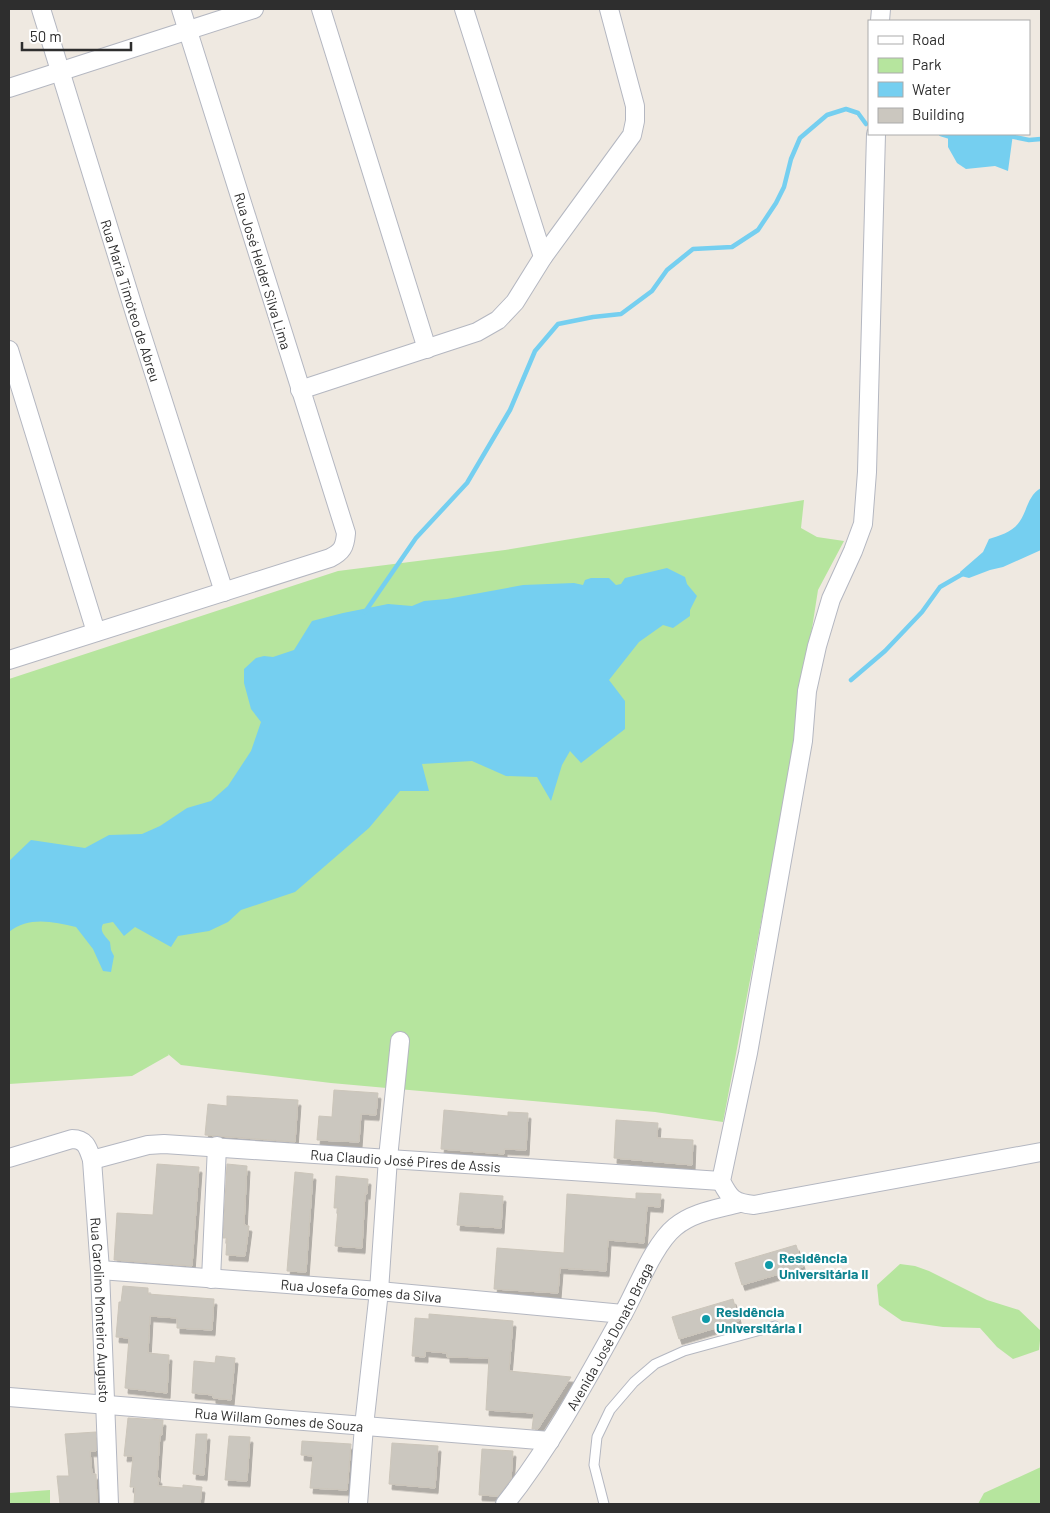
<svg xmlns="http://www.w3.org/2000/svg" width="1050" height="1513" viewBox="0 0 1050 1513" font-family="Barlow,sans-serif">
<defs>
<filter id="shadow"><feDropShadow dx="3" dy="5.5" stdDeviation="0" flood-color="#0004"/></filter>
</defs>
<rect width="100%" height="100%" fill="#efe9e1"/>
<path fill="#b6e59e" d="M804 500 801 528 817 537 844 541 818 590 789 775 723 1122 655 1112 331 1083 181 1065 168 1054 169 1055 132 1076 9 1084V679L338 571 505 550Z
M900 1264 915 1266 929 1271 987 1300 1019 1310 1041 1331 1039 1350 1013 1359 997 1347 980 1328 943 1327 902 1321 879 1305 877 1285Z
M1041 1467V1504H978L984 1493Z
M50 1490V1504H9V1493Z"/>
<path fill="#75cff0" d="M948 134H1013L1008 171 995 166 966 169 957 163 948 147Z
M1041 488V550L1003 567 990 570 969 578 961 576 960 572 983 552 989 539C1000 536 1014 531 1020 521 1027 511 1028 495 1041 488Z
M667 568 685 577 687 584 697 596 690 610V616L673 628 663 625 639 642 609 680 625 701V729L581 763 570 751 562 765 551 801 537 777 506 776 472 761 422 764 429 791H400L369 828 295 892 241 910 228 922 209 931 178 936 171 947 135 927 124 936 113 922 103 924C99 931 105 936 110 942L111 950 114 956 111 972 103 971 93 949 76 927C53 922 29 916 9 932V861L31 840 85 848 109 835 142 834 160 826 187 808 211 801 228 786 251 751 261 722 251 709 244 683V669L256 658 264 656 273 657 294 650 312 621 343 613 388 604 412 606 424 601 447 599 523 585 574 583 583 585 585 580 591 578H609L616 585 621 584 625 578Z"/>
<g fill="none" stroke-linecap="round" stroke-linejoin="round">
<path stroke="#75cff0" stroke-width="4.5" d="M941 134 954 138
M999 134 1029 140 1041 139
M365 612 416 538 467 483 510 410 535 351 558 324 593 317 621 314 652 291 667 270 693 249 732 247 758 230 776 203 784 187 791 159 800 138 827 115 846 109 858 113 866 124
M851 680 885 651 922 612 940 587 966 572"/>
</g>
<path fill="#cbc7bf" stroke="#cbc5ba" filter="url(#shadow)" d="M334 1090 378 1093 376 1115 361 1114 359 1142 317 1140 319 1116 332 1117Z
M227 1096 298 1100 295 1142 205 1135 208 1104 227 1106Z
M444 1110 508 1116V1112L528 1113 526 1150 504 1149V1154L441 1149Z
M616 1120 658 1123 657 1138 693 1140 692 1165 614 1158Z
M157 1164 199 1167 192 1266 114 1260 117 1213 153 1215Z
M227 1164 247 1166 244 1225 249 1226 245 1256 226 1255 227 1238H223Z
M295 1172 313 1174 306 1272 287 1271Z
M336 1176 368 1179 367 1194 365 1193 362 1248 335 1246 338 1208H334Z
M460 1193 503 1196 501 1228 457 1225Z
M636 1193 661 1194 660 1207 647 1206 644 1243 608 1240 606 1271 560 1268 558 1293 494 1289 497 1248 564 1253 567 1194 636 1199Z
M796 1245 803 1267 742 1285 735 1263Z
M123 1286 148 1288V1294L214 1299 212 1330 177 1328V1318L150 1316 148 1353 169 1355 167 1393 125 1388 129 1338 116 1337 119 1302H121Z
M733 1299 739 1321 679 1339 672 1317Z
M429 1314 513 1321 509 1371 571 1377 538 1429H532L534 1413 486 1410 489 1358 447 1357V1353L425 1351V1357L412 1356 415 1318 429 1319Z
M216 1356 235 1358 231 1400 213 1398V1395L192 1393 194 1361 215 1363Z
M128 1418 163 1420 162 1435H160L157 1478H159L158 1486 183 1488V1485L202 1487 200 1504H134L135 1487H130L133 1456H124Z
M96 1432V1451H90L92 1474H96L97 1504H60L57 1476H69L65 1434Z
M196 1434H207L204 1475 193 1474Z
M229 1436 250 1437 247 1481 225 1480Z
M302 1441 351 1444 347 1490 310 1488 313 1456 301 1455Z
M392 1443 438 1446 435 1488 389 1484Z
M482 1449 513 1451 511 1479 498 1496 479 1495Z"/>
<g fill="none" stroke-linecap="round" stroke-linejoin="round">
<defs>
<path id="service" d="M604 1504 594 1465 597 1437 610 1410 634 1382 655 1364 684 1351 775 1326"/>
<g id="minor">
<path id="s1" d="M41 9 137 320 224 592"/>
<path d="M321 9 427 349"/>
<path d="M464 9 543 257"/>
<path d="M880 21 881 9"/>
<path d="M9 88 254 9"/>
<path d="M876 134 867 472 863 524 853 551 831 599 817 646 807 691 803 741 748 1053 721 1181C730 1199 734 1203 754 1205L1041 1152"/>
<path d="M9 350 96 632"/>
<path d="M300 390 477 332 498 320 515 302 543 257 632 135 635 121V106L609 9"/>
<path d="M9 660 330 558C342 552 345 547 346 533L181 9"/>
<path id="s2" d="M9 1158 72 1139C86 1139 88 1148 92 1160L100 1270 109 1504"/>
<path id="s3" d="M92 1160 148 1145 164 1144 721 1181"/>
<path id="s4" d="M100 1270 379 1291 623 1314"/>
<path d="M211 1279 217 1146"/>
<path id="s5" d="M9 1397 550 1441"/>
<path d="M358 1504 364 1426 379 1291 388 1158 400 1041"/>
<path id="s6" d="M505 1504C551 1446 587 1379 623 1314 637 1289 654 1244 675 1227 693 1212 717 1209 739 1203"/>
</g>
</defs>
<use href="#service" stroke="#b4b7c1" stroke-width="11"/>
<use href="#minor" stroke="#b4b7c1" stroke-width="20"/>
<use href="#service" stroke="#fff" stroke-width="9"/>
<use href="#minor" stroke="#fff" stroke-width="18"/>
</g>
<g fill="#0f9aa8" stroke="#fff" stroke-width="2">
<circle cx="769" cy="1265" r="5"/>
<circle cx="706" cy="1319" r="5"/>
</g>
<g text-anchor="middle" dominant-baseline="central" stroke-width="4.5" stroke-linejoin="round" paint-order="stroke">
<g font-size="14" fill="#2e2e2e" stroke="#fff">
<text transform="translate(263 271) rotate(73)">Rua José Helder Silva Lima</text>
<text stroke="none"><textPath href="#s1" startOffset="305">Rua Maria Timóteo de Abreu</textPath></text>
<text stroke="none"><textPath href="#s3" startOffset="316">Rua Claudio José Pires de Assis</textPath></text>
<text stroke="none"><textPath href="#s4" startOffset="262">Rua Josefa Gomes da Silva</textPath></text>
<text stroke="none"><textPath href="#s2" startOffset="248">Rua Carolino Monteiro Augusto</textPath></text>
<text stroke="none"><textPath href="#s6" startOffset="198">Avenida José Donato Braga</textPath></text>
<text stroke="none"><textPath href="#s5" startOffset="271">Rua Willam Gomes de Souza</textPath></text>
</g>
<g font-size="14" font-weight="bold" fill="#0d838f" stroke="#fff" text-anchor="start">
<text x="779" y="1257">Residência<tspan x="779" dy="16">Universitária II</tspan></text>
<text x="716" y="1311">Residência<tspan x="716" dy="16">Universitária I</tspan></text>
</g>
</g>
<rect width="1050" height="1513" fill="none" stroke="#2e2e2e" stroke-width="20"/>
<rect x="868" y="20" width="162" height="115" fill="#ffffff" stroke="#ababab"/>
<rect x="878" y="36" width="25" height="8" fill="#ffffff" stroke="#ababab"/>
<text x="912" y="45" font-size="15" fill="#2e2e2e">Road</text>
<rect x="878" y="58" width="25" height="15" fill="#b6e59e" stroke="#ababab"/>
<text x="912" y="70" font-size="15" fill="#2e2e2e">Park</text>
<rect x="878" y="82" width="25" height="15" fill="#75cff0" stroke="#ababab"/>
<text x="912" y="95" font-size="15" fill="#2e2e2e">Water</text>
<rect x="878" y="108" width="25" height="15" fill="#cbc7bf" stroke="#ababab"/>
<text x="912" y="120" font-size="15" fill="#2e2e2e">Building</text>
<path d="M22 42v8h109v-8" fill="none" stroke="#2e2e2e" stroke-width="2.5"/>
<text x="30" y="42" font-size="15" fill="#2e2e2e" stroke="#ffffff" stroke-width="4" paint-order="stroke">50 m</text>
</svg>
